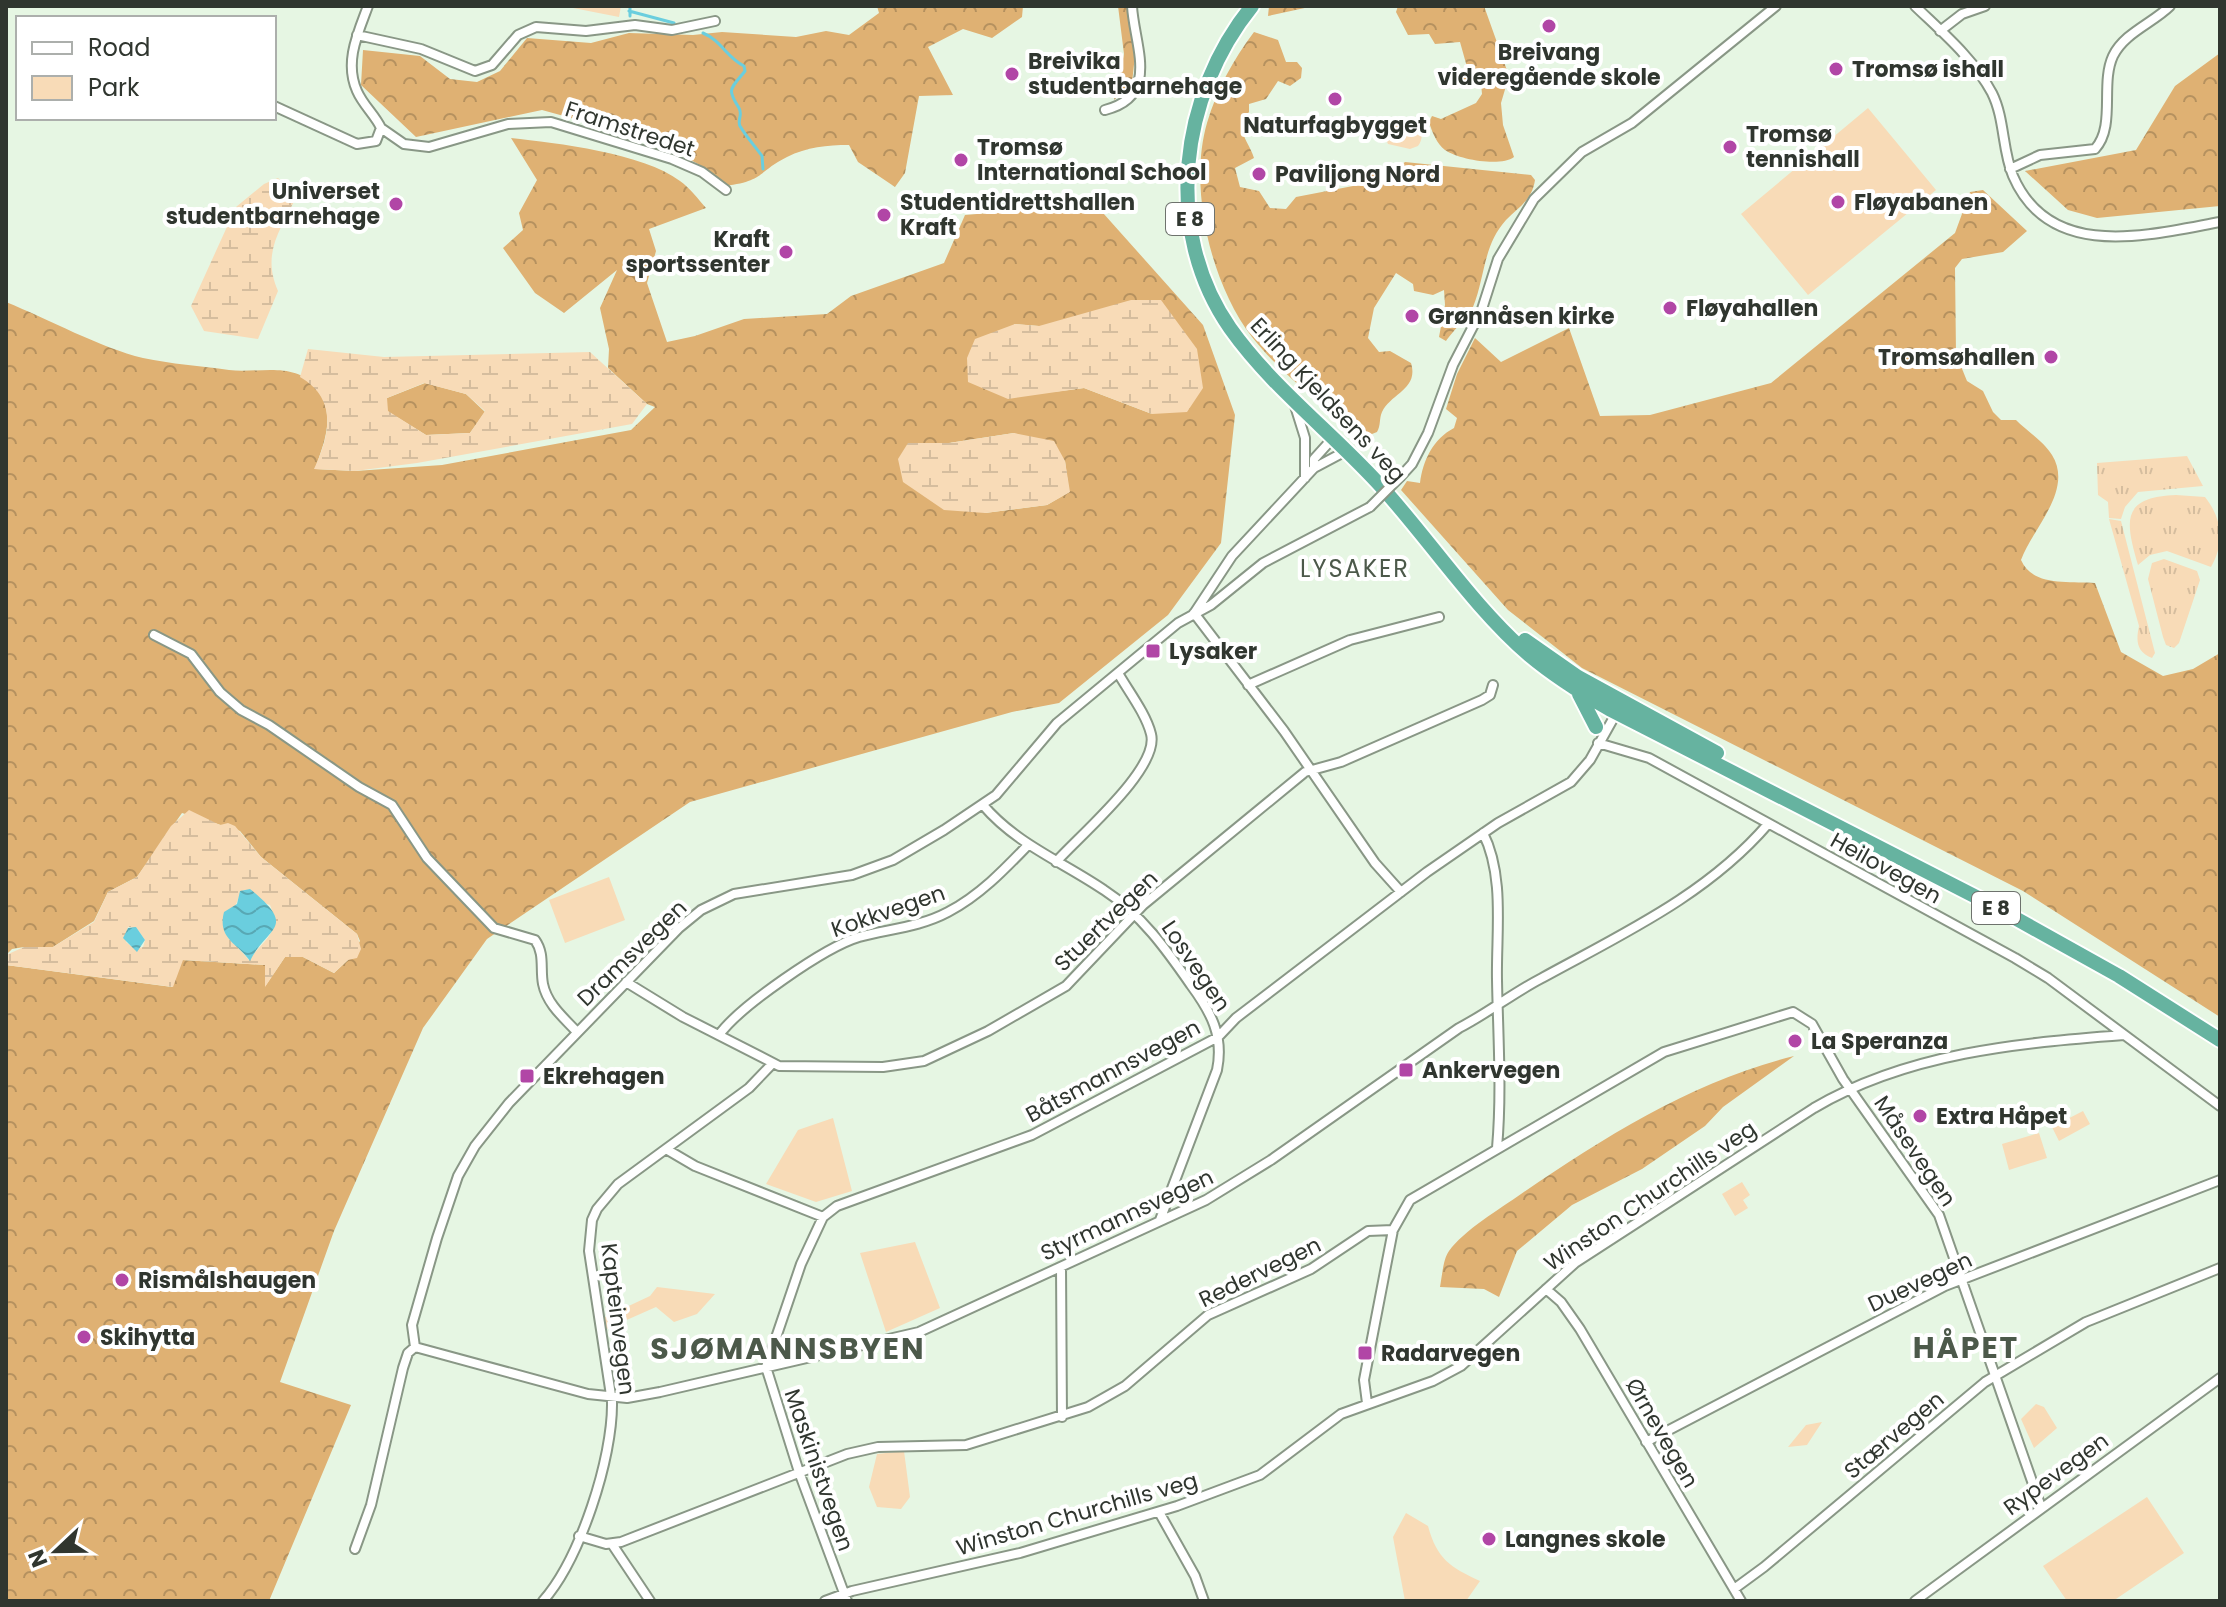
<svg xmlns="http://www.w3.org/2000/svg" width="2226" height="1607" viewBox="0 0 2226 1607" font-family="Poppins,sans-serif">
<defs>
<pattern id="grass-tufts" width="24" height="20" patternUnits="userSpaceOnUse" patternTransform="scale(2)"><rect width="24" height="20" fill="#f8dbb7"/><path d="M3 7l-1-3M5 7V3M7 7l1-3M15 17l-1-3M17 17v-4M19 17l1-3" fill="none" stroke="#d5bd9e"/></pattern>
<pattern id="forest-crowns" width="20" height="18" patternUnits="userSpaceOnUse" patternTransform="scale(2)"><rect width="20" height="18" fill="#dfb173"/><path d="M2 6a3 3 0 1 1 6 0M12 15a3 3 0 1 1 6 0" fill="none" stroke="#b5915f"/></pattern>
<pattern id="wetland-marsh" width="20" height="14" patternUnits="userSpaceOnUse" patternTransform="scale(2)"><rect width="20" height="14" fill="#f8dbb7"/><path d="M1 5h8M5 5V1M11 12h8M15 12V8" fill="none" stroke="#d5bd9e"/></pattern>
<pattern id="water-waves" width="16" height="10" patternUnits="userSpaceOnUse" patternTransform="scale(2)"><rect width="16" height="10" fill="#6acede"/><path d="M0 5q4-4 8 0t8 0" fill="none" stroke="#58a8b4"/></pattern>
</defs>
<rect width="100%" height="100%" fill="#e6f6e3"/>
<path fill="url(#grass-tufts)" d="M1411 118C1422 122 1425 137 1418 146L1410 149 1388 144 1384 135 1387 127Z
M2187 456 2203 486 2138 492 2125 507 2121 519 2109 518 2108 502 2098 495 2097 463Z
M2176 495 2205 497C2222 518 2225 543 2211 567L2167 551 2150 555 2138 565C2125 521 2121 497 2176 495Z
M2109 519 2121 521 2155 653 2152 658C2136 652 2136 640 2139 626Z
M2164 559 2197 571 2200 580 2179 643 2174 648 2166 645 2163 637 2148 579 2152 563Z"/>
<path fill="url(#forest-crowns)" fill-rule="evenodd" d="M877 6H1023L1022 17 992 38 963 29 928 47 953 95 919 96 905 173 895 187 858 162 849 145C827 145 807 147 787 157 757 172 765 181 725 186L698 164 658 142 542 110 416 137 361 85 363 50 420 56 450 79 477 82 500 71 527 38 591 43 629 33 693 35 722 32 796 37 826 31 849 35 879 13Z
M1118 6H1129L1135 55 1132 83 1114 100 1124 54Z
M1314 6 1268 16 1269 6Z
M1398 6H1484L1509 76 1501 103 1503 125 1514 157C1501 167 1460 160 1445 150 1437 144 1432 132 1429 122L1432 116 1441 119 1476 103 1482 94 1481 83 1466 87 1461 82 1467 67 1460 42 1435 44 1429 34 1408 35 1396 12Z
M1254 32 1278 40 1286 62H1297L1302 68 1301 78 1290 86 1278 81 1266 99 1249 104V112C1233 129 1249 141 1254 158L1235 168 1240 187 1259 191 1270 208 1286 209 1296 197 1353 186 1361 168 1371 167 1376 177 1386 179 1405 162 1531 175 1535 180C1532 200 1519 207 1506 220 1483 245 1485 278 1473 307 1470 314 1453 331 1446 341L1439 337 1445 305 1444 290 1433 295 1414 291 1413 284 1396 273 1374 308 1368 338 1379 352 1390 351 1411 363C1419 389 1391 393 1382 412 1379 419 1381 425 1377 432L1367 436 1354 432C1320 402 1280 373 1252 337 1211 284 1188 188 1207 123 1217 89 1233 60 1254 32Z
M2220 53V206L2097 218 2068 210 2025 171 2136 150 2175 86Z
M511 138C557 143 643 153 680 181 690 188 698 199 706 208L649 229 656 251 647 283 667 342 695 336 744 319 827 314 851 296 944 263 965 215 1095 204 1203 325 1235 415 1221 543 1168 615 1059 703 1012 712 690 802 487 939 423 1028 334 1231 280 1382 351 1405 269 1601H6V965L172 987 182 960 266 965V985L285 957H303L334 973 348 960 360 941 357 934 261 857 240 831 182 813 137 877 108 892 94 921 53 947H24L12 949 6 955V302C48 319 101 348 143 358 171 364 201 366 229 370 257 374 295 360 316 388 337 415 324 442 315 469L355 471 442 465 631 430 655 407 647 404 608 368 609 349 600 308 617 270 564 313 535 293 503 248 523 230 519 213 537 180ZM1014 324 1039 326 1152 414 1084 388 1053 392ZM1014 433 1065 461 1069 492 1047 505 985 513 908 443H949Z
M1983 190 2027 231 2003 252 1962 259 1955 268 1956 354 1967 381 1983 391 1993 412 2001 420H2016C2027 431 2044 442 2052 455 2074 490 2032 529 2021 560 2033 587 2068 581 2095 583L2121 652 2163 676 2193 669 2220 653V1017L2023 891 1582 668 1508 610 1401 490 1407 481 1420 483C1423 460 1433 439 1454 428L1457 418 1446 409 1457 374 1475 338 1501 362 1569 328 1600 416 1650 415 1771 383 1955 233 1970 192Z
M425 383 466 394 485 412 470 433 426 435 387 411V398Z
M1794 1056 1723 1107 1705 1126 1642 1169 1572 1205 1517 1251 1499 1297 1484 1289 1440 1287C1442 1277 1443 1259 1449 1251 1463 1231 1501 1208 1521 1194 1606 1136 1693 1081 1794 1056Z"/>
<path fill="url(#wetland-marsh)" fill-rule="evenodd" d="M278 178 297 195C281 230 261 252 278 291L258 339 204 331 191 306 236 207 264 184Z
M1131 300H1161L1197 349 1203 388 1187 412 1152 414 1084 388 1008 399 968 382 967 358 975 339 1015 324 1039 326Z
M308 349 384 357 590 352 647 404 632 424 417 463 355 471 314 469C330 435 338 399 300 377ZM424 383 466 394 485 411 470 433 426 435 388 411 387 398Z
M1014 433 1054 441 1065 461 1070 492 1047 505 985 513 944 510 903 482 898 459 908 443H949Z
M189 810 220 825 228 823 235 826 261 857 357 934 361 949 357 958 348 960 334 973 303 957H285L265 987V965L183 960 173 987 6 965V955L24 947H53L94 922 108 892 137 877 171 826ZM240 894 270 905C282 933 264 939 249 960L225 933ZM128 927H136L145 940 143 947 135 949 126 942Z"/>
<path fill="#f8dbb7" d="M563 6H621L619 17Z
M1868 108 1936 190 1808 295 1741 214Z
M609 877 625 920 565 943 549 900Z
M2083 1111 2090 1124 2059 1141 2052 1127Z
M833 1118 852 1191 816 1202 766 1184 798 1130Z
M2039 1133 2047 1158 2009 1170 2002 1144Z
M1742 1182 1750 1195 1743 1200 1748 1208 1735 1216 1722 1194Z
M915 1242 940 1308 886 1332 860 1253Z
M657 1287 715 1294 697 1314 674 1322 656 1307 604 1330 603 1318 650 1296Z
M2036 1404 2044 1407 2057 1428 2034 1448 2021 1419Z
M1822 1422 1807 1445 1788 1447 1806 1425Z
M904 1451 910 1497 901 1509 877 1507 869 1487 877 1454Z
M2147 1497 2184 1553 2113 1601H2067L2043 1566Z
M1406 1513 1428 1526C1437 1559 1450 1567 1480 1581L1466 1601H1405L1393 1537Z"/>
<path fill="url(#water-waves)" d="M250 889C299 929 267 926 250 961 238 943 217 939 224 912L237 904 240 891Z
M136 927 145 940 137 952 123 938 128 928Z"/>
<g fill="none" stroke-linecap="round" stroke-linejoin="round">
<path stroke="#6acede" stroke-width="3" d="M629 11 674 23
M630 16V6
M703 33C722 41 726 57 744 66L745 71C731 89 726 88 739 108 743 115 737 120 740 126 747 138 755 146 762 156L763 169"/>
<defs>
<path id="minor" d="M1915 6C1942 32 1974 59 1992 93 2005 119 2002 150 2013 176 2050 262 2149 235 2220 222
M1940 31 1962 14 1985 6
M357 35 421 49 475 71 492 65 518 35 536 27 586 31 635 25 672 30 715 21
M274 106 357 144 376 141 381 128C375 115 363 105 357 91 344 62 358 33 368 6
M1105 110C1161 96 1134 45 1132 6
M381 128 404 144 429 147 508 124 551 122 672 159 702 172 726 190
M2010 169 2040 155 2095 149C2116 126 2100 84 2113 56 2124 33 2153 23 2170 6
M1295 406 1305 438V478
M1314 468V459L1333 438
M1401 476 1412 464 1428 433 1453 365 1482 309 1498 259 1534 199 1582 152 1632 123 1776 6
M1195 612 1232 556 1314 468 1346 451
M1194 613 1284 731 1375 863 1401 892
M154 635 191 654 220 692 241 710 269 725 359 787 392 805 427 858 494 928 535 940C545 954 540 968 543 984 547 1004 564 1018 577 1032
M1248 685 1350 640 1439 617
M1598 743 1649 758 2015 958 2048 978 2220 1106
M983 805C1016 844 1063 862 1104 890 1141 914 1166 949 1191 985 1211 1012 1224 1036 1217 1070L1160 1220
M1483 833C1505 876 1496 934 1497 980 1498 1036 1502 1091 1497 1148
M1056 862C1079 836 1160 768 1151 734 1146 714 1129 692 1118 673
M626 982 683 1017 779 1066 883 1067 924 1061 988 1031 1066 986 1143 905 1305 772 1341 762 1482 700 1490 695 1493 685
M719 1035C739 1007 825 947 859 937 889 929 920 927 948 912 979 896 1004 870 1028 845
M666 1149 695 1166 823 1217 837 1206 1032 1135 1218 1037 1236 1018 1427 872 1498 823 1571 782 1590 760 1618 710
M823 1217 801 1264 766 1367 799 1472 847 1601
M1061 1267 1062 1417
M1546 1289 1561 1302 1580 1329 1741 1601
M415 1347 588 1394 627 1398 660 1392 919 1332 1206 1200 1271 1160 1459 1028C1488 1013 1513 993 1542 978 1622 934 1707 895 1768 824
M415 1347 412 1325 437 1238 458 1176 475 1146 509 1103 679 928 701 910 734 894 852 875 893 860 944 830 996 795 1057 723 1178 623 1211 605 1263 563 1370 507
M1367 1403 1364 1380 1393 1230 1410 1200 1664 1052 1793 1012 1812 1024 1843 1079 1939 1215 2041 1507
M1646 1442 1945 1286 2220 1180
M1159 1512 1195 1576 1204 1601
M579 1536 606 1544 621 1542 847 1454 878 1447 966 1445 1088 1407 1125 1386 1208 1315 1311 1269 1368 1231 1393 1230
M612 1544 650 1601
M355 1549 371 1505 403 1368 408 1353 415 1347
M1734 1589 1764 1567 1985 1382 2086 1322 2220 1268
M543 1601C580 1559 613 1458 612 1402L589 1251 592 1220 597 1209 618 1184 749 1088 772 1064
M825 1601 852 1591 1020 1553 1177 1506 1260 1475 1341 1414 1433 1381 1461 1366 1575 1263 1814 1108C1907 1053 2018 1043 2124 1035
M1915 1601 2220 1378"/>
<path id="trunk" d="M1252 6C1180 95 1162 230 1230 328 1271 386 1329 430 1377 482 1427 536 1473 607 1529 655 1554 676 1581 693 1609 709L1988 903 2119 976 2220 1040
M1525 640 1578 677 1717 753
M1579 694 1596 727"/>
</defs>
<use href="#minor" stroke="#899786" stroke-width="12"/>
<use href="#trunk" stroke="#fff" stroke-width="18"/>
<use href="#minor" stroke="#fff" stroke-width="8"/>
<use href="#trunk" stroke="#66b3a0" stroke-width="14"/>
<defs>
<path id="minor-bridge" d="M1370 507 1401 476"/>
</defs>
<use href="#minor-bridge" stroke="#899786" stroke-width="12" stroke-linecap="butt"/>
<use href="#minor-bridge" stroke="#fff" stroke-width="8"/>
</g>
<g fill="#b146a6" stroke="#fff" stroke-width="3">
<circle cx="1549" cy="26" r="8"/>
<circle cx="1836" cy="69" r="8"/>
<circle cx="1012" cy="74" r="8"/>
<circle cx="1335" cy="99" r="8"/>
<circle cx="1730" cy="147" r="8"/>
<circle cx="961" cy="160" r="8"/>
<circle cx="1259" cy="174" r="8"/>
<circle cx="1838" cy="202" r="8"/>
<circle cx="396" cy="204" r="8"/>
<circle cx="884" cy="215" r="8"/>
<circle cx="786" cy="252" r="8"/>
<circle cx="1670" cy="308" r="8"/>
<circle cx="1412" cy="316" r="8"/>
<circle cx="2051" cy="357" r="8"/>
<rect x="1145" y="643" width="16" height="16" rx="4"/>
<circle cx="1795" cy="1041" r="8"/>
<rect x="1398" y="1062" width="16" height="16" rx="4"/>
<rect x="519" y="1068" width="16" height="16" rx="4"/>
<circle cx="1920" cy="1116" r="8"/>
<circle cx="122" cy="1280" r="8"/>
<circle cx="84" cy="1337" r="8"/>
<rect x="1357" y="1345" width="16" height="16" rx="4"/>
<circle cx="1489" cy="1539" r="8"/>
</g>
<g text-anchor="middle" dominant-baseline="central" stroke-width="8" stroke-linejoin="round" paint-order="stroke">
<g fill="#fff" stroke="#6e726d" stroke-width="2">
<rect x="1166" y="203" width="48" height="32" rx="6"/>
<rect x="1972" y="892" width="48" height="32" rx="6"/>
</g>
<g font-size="20" font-weight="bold" fill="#30362f">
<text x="1190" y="219">E 8</text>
<text x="1996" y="908">E 8</text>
</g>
<g font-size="22" font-weight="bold" fill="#30362f" stroke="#fff" text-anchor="start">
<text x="1549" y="52" text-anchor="middle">Breivang<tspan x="1549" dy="25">videregående skole</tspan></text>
<text x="1028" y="61">Breivika<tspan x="1028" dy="25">studentbarnehage</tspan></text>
<text x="1852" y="69">Tromsø ishall</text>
<text x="1335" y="125" text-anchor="middle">Naturfagbygget</text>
<text x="1746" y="134">Tromsø<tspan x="1746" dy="25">tennishall</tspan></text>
<text x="977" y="147">Tromsø<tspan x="977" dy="25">International School</tspan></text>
<text x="1275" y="174">Paviljong Nord</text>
<text x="380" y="191" text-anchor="end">Universet<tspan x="380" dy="25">studentbarnehage</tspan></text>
<text x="900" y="202">Studentidrettshallen<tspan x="900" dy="25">Kraft</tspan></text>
<text x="1854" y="202">Fløyabanen</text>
<text x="770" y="239" text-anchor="end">Kraft<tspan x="770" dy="25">sportssenter</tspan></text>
<text x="1686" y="308">Fløyahallen</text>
<text x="1428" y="316">Grønnåsen kirke</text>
<text x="2035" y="357" text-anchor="end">Tromsøhallen</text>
<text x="1169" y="651">Lysaker</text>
<text x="1811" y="1041">La Speranza</text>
<text x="1422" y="1070">Ankervegen</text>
<text x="543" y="1076">Ekrehagen</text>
<text x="1936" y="1116">Extra Håpet</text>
<text x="138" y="1280">Rismålshaugen</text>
<text x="100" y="1337">Skihytta</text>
<text x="1381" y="1353">Radarvegen</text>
<text x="1505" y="1539">Langnes skole</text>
</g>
<g font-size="22" fill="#30362f" stroke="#fff">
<text transform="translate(630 129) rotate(18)">Framstredet</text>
<text transform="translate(1328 400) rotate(47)">Erling Kjeldsens veg</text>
<text transform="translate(1886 868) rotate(29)">Heilovegen</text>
<text transform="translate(888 911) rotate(-19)">Kokkvegen</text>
<text transform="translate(1106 921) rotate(-44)">Stuertvegen</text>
<text transform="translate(632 953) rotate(-44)">Dramsvegen</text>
<text transform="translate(1196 966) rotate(56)">Losvegen</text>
<text transform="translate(1113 1071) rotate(-28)">Båtsmannsvegen</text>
<text transform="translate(1915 1151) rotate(56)">Måsevegen</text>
<text transform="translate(1650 1196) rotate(-34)">Winston Churchills veg</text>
<text transform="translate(1127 1215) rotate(-25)">Styrmannsvegen</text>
<text transform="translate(1260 1272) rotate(-26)">Redervegen</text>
<text transform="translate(1920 1282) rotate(-25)">Duevegen</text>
<text transform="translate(618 1319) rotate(83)">Kapteinvegen</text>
<text transform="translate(1662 1433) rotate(60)">Ørnevegen</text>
<text transform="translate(1894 1435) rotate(-40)">Stærvegen</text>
<text transform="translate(819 1470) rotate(71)">Maskinistvegen</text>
<text transform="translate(2056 1474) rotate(-36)">Rypevegen</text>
<text transform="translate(1077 1514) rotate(-16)">Winston Churchills veg</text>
</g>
<g font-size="24" letter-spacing="2" fill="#4c594a" stroke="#fff">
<text x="1355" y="568">LYSAKER</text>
</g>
<g font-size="30" font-weight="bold" letter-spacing="2" fill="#4c594a" stroke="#fff">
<text x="1966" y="1347">HÅPET</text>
<text x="788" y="1348">SJØMANNSBYEN</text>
</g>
</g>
<rect width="2226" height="1607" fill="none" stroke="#30362f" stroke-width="16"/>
<rect x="16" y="16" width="260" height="104" fill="#ffffff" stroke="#acafac" stroke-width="2"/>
<rect x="32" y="42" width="40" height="12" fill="#ffffff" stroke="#acafac" stroke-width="2"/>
<text x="88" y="56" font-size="24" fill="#30362f">Road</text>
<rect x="32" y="76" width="40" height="24" fill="#f8dbb7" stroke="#acafac" stroke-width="2"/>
<text x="88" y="96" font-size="24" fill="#30362f">Park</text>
<g transform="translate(56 1551) rotate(248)" stroke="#ffffff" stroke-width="6" paint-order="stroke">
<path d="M0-6L14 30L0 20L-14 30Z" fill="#30362f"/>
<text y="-12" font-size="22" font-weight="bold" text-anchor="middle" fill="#30362f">N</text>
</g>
</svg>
